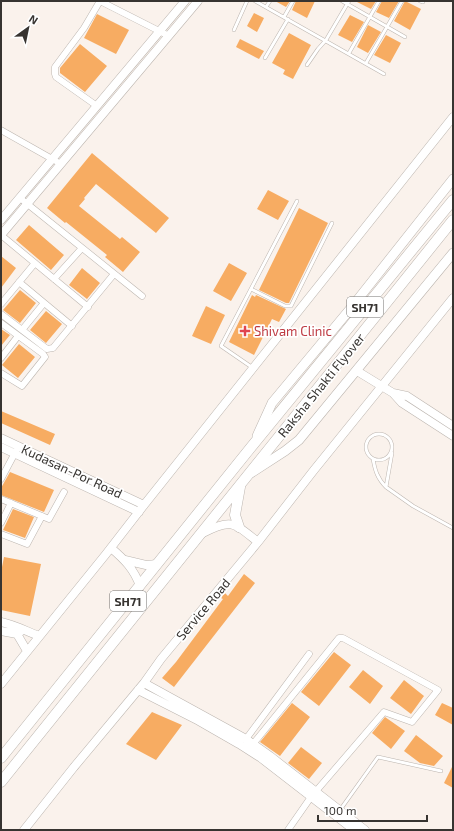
<svg xmlns="http://www.w3.org/2000/svg" width="454" height="831" viewBox="0 0 454 831" font-family="'Exo 2',sans-serif">
<rect width="100%" height="100%" fill="#faf2ec"/>
<path fill="#f7ac62" d="M275 1H290L286 7Z
M296 1H315L307 18 292 10Z
M355 1H376L371 9Z
M382 1H399L389 18 376 12Z
M405 1 421 9 410 30 394 21Z
M254 13 264 18 257 32 247 26Z
M97 14 129 30 116 54 84 38Z
M350 15 364 22 352 42 338 35Z
M368 25 381 32 368 53 357 47Z
M289 33 311 45 293 79 283 74 285 70 272 63Z
M386 35 401 43 390 63 374 55Z
M240 39 264 51 259 59 236 47Z
M80 44 107 66 85 92 60 73V68Z
M92 153 169 218 156 233 96 184 84 198 85 199 79 206 120 239 122 237 140 252 123 272 105 257 107 255 66 222 65 223 47 208Z
M268 190 289 201 278 220 257 209Z
M299 208 328 223 289 303H286L259 290Z
M29 225 64 255 51 270 16 240Z
M1 256 16 268 1 288Z
M229 263 247 273 231 301 213 291Z
M82 268 100 283 87 299 69 285Z
M20 290 36 303 20 323 3 310Z
M252 295 255 297 256 295 286 309 279 322 272 319 254 355 229 342Z
M206 306 225 315 211 344 192 336Z
M46 311 62 324 46 343 30 330Z
M1 329 10 335 1 346Z
M19 344 35 357 18 378 2 365Z
M1 411 55 434 50 445 1 423Z
M10 472 54 490 44 512 1 495V488Z
M13 509 34 517 25 538 3 530Z
M4 557 41 564 30 616 1 610V572Z
M244 574 255 583 174 687 162 678 176 662 223 599 221 598 225 593 228 596Z
M334 652 351 665 319 706 301 692Z
M363 670 383 686 370 704 349 687Z
M404 680 424 696 411 714 390 698Z
M292 703 310 717 280 756 260 742Z
M442 703 453 708V725L435 715Z
M152 712 182 725 156 760 126 744Z
M385 717 405 731 391 749 372 733Z
M416 735 443 756 434 766 420 763 404 751Z
M301 747 322 763 309 779 288 763Z
M453 765V788L444 783Z"/>
<g fill="none" stroke-linecap="round" stroke-linejoin="round">
<defs>
<path id="service" d="M255 1 384 74
M342 1 405 37
M420 1 423 2
M266 7 270 1
M284 17 293 1
M234 30 247 1
M349 53 379 1
M265 58 288 19
M366 63 402 1
M307 65 318 49 326 40 349 1
M251 289 285 306H291L332 223
M253 368 221 346 297 201
M366 447a13 13 0 1 1 26 0a13 13 0 1 1-26 0Z
M373 459C375 470 377 478 386 487L392 453
M386 487 413 506 453 528
M340 810 378 757 441 771"/>
<path id="minor" d="M100 1 169 36
M97 106 56 77 55 74V67L84 28 100 1
M1 130 61 164
M20 198 142 296
M1 235 88 307
M54 279 82 248
M19 282 72 326
M1 304 35 263
M1 314 47 349 53 348 114 274
M1 323 43 354 45 357 22 386 1 373
M22 330 44 303
M1 358 18 336
M1 479 16 451
M1 499 49 519 64 492
M1 523 11 503
M1 534 27 544 42 516
M246 739 309 654
M253 744 339 638H343L438 690 412 722 384 712 311 797 288 830"/>
<path id="tertiary" d="M1 220 185 1
M1 235 198 1
M357 371 393 393 407 396 453 426
M393 393 402 403 453 436
M1 438 144 505
M1 447 139 512
M203 533C232 518 234 523 258 542
M111 548C124 559 134 569 140 586
M125 560 146 565 157 564
M1 622C15 625 26 631 39 636
M1 631 17 634 23 630
M17 634 27 651
M144 683 246 739 270 756 365 830
M1 684 106 554 144 505 453 117
M138 690 199 721 239 744 261 758 354 830
M24 830 74 767 144 683 161 659 258 542 314 470 453 298"/>
<path id="secondary" d="M257 436 272 403 351 308 453 179
M251 473 285 451 299 440 453 253"/>
<path id="primary" d="M239 527 235 515 240 487
M1 758 252 446 453 200
M1 782 453 220"/>
</defs>
<use href="#service" stroke="#bcb5af" stroke-width="4"/>
<use href="#minor" stroke="#bcb5af" stroke-width="7"/>
<use href="#tertiary" stroke="#bcb5af" stroke-width="9"/>
<use href="#secondary" stroke="#bcb5af" stroke-width="10"/>
<use href="#primary" stroke="#bcb5af" stroke-width="11"/>
<use href="#service" stroke="#fff" stroke-width="3"/>
<use href="#minor" stroke="#fff" stroke-width="6"/>
<use href="#tertiary" stroke="#fff" stroke-width="8"/>
<use href="#secondary" stroke="#fff" stroke-width="9"/>
<use href="#primary" stroke="#fff" stroke-width="10"/>
</g>
<path fill="#e0444e" stroke="#fff" stroke-width="1.5" d="M243 325h4v4h4v4h-4v4h-4v-4h-4v-4h4z"/>
<g text-anchor="middle" dominant-baseline="central" stroke-width="3.5" stroke-linejoin="round" paint-order="stroke">
<g fill="#fff" stroke="#73716f" stroke-width="1">
<rect x="347" y="297" width="36" height="20" rx="3"/>
<rect x="110" y="591" width="36" height="20" rx="3"/>
</g>
<g font-size="12" font-weight="bold" fill="#373431">
<text x="365" y="307">SH71</text>
<text x="128" y="601">SH71</text>
</g>
<g font-size="13" fill="#be3a42" stroke="#fff" text-anchor="start">
<text x="254" y="331">Shivam Clinic</text>
</g>
<g font-size="13" fill="#373431" stroke="#fff">
<text transform="translate(321 385) rotate(-51)">Raksha Shakti Flyover</text>
<text transform="translate(72 471) rotate(25)">Kudasan-Por Road</text>
<text transform="translate(203 609) rotate(-50)">Service Road</text>
</g>
</g>
<rect width="454" height="831" fill="none" stroke="#373431" stroke-width="4"/>
<g transform="translate(28 28) rotate(33)" stroke="#ffffff" stroke-width="3" paint-order="stroke">
<path d="M0-3L7 15L0 10L-7 15Z" fill="#373431"/>
<text y="-6" font-size="11" font-weight="bold" text-anchor="middle" fill="#373431">N</text>
</g>
<path d="M318 815v6h109v-6" fill="none" stroke="#373431" stroke-width="2"/>
<text x="324" y="815" font-size="12" fill="#373431" stroke="#ffffff" stroke-width="3" paint-order="stroke">100 m</text>
</svg>
